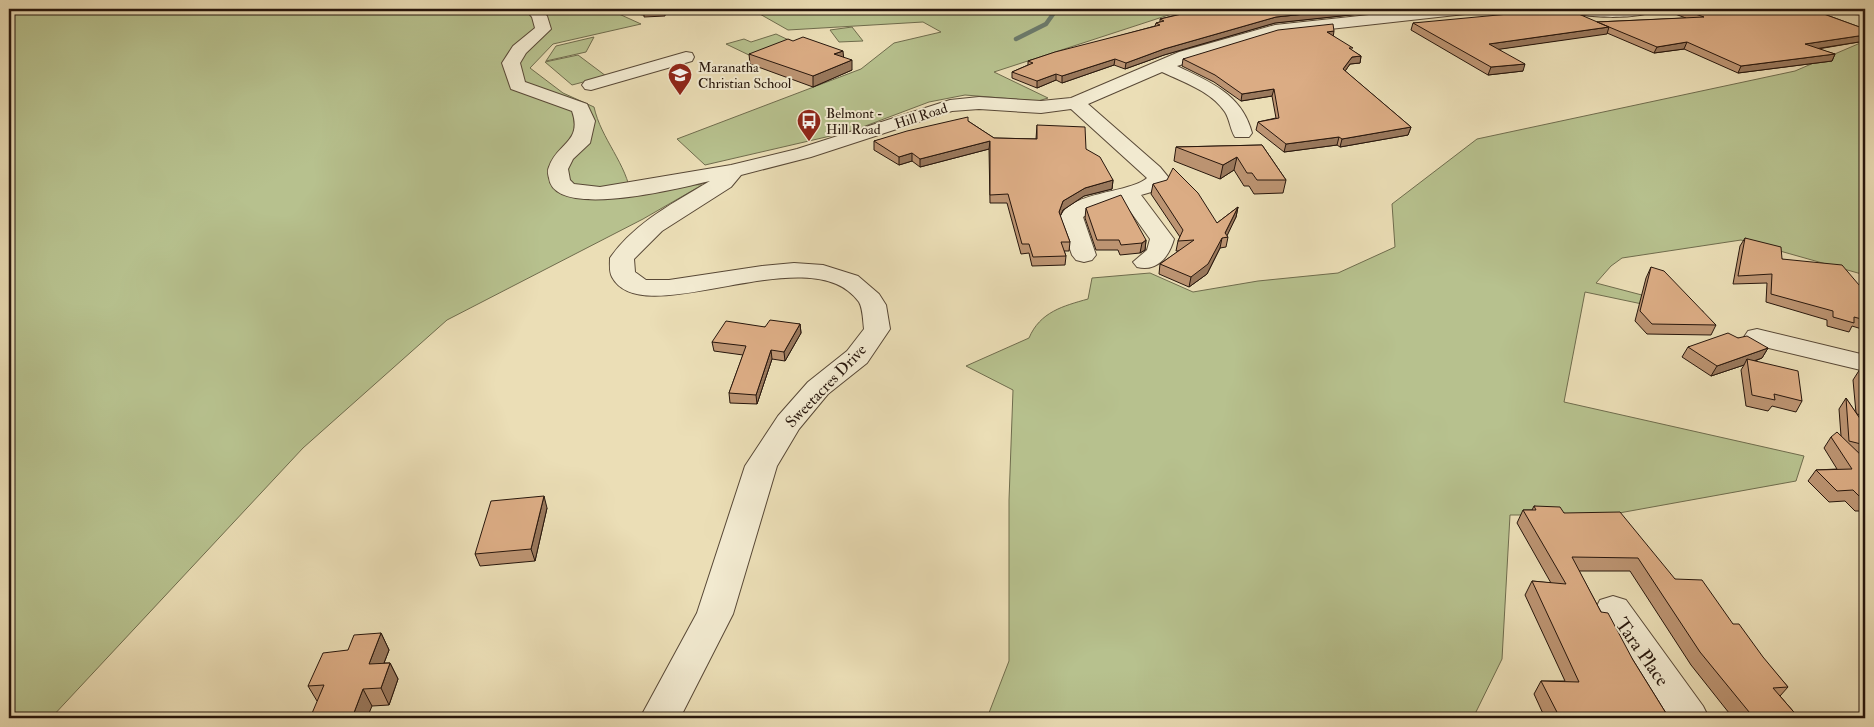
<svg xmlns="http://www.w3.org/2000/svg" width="1874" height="727" viewBox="0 0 1874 727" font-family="'IM FELL Double Pica',serif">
<rect width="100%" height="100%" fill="#ebdeb6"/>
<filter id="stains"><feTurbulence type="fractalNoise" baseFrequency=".004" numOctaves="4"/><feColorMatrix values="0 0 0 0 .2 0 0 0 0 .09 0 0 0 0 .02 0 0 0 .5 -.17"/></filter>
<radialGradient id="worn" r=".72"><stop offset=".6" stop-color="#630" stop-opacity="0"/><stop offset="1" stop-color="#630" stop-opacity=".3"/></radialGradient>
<path fill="#b7c18e" stroke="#6f6c4d" d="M9 9H608L641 24 553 44 530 68 563 93 594 107C601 139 627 164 631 196L688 184 702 185 643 219 447 320 303 448 51 718H9Z
M751 9H1187L994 72 1048 98 1038 101 965 95 929 102 852 131 705 165 677 139 861 69 894 43 941 32 923 22 788 30Z
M852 27 863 41 839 42 830 30Z
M776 34 795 43 751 56 726 44 744 39 751 42Z
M594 37 586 52 546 61 556 46Z
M1865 41V275L1741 240 1622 258 1611 266 1596 283 1703 311 1704 317 1585 292 1564 402 1804 456 1796 481 1608 515H1510L1502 659 1473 718H987L1009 661V500L1013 390 966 366 1029 338C1040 312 1063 306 1088 299L1092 278 1150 273 1193 292 1258 281 1338 273 1395 247 1392 204 1477 139 1795 71Z
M578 55 606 76 572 85 545 62Z"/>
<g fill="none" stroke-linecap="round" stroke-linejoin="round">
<path stroke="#6b7a6b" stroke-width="4.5" d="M1016 39 1046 24 1056 10 1052 9"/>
<defs>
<path id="minor" d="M525 9H540L547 16 551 29 526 53 520 63 525 82 587 104 595 121 590 143 573 159 568 169 570 180 574 184 600 187 731 165 797 149 950 100 979 97 1041 101 1071 98 1179 52 1275 25 1425 9H1473L1465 14 1276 35 1177 66C1210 82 1242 94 1252 133L1249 137H1235C1230 129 1230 120 1225 112 1211 91 1183 82 1162 72L1088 104 1160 167 1169 178 1165 188 1141 195 1174 239C1169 257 1157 272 1137 267L1133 262 1147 250 1150 239 1123 201 1096 210 1083 217 1096 255 1092 260 1084 262 1076 260 1072 255 1060 220C1065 191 1129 194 1147 178L1071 109 1041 113 979 109 952 111 811 157 741 175 731 187 662 231 634 259 635 272 646 280H669L762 266 794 263 823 265 858 276 879 294 886 305 890 329 867 363 828 394 799 429 777 466 733 614 680 718H640L697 613 745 466 778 416 808 382 847 351 864 329C863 321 863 309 859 302 811 234 643 335 612 277 609 272 610 264 610 258 634 223 675 202 710 181 684 187 554 221 549 178 548 174 547 171 549 167 557 143 583 142 572 111L511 89 502 63 513 46 535 28 532 17Z
M1566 9H1656C1648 20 1574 19 1566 9Z
M686 52 692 53 694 57 692 61 591 90 585 89 582 85 585 81Z
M1757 329 1865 355V371L1748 343 1744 337 1748 331Z
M1613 596 1626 600 1703 706 1709 718H1667L1595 610 1600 600Z"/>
</defs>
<use href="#minor" stroke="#584836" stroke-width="2"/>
<use href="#minor" fill="#f2ead0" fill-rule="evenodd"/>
</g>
<path fill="#bc9472" stroke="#27160c" d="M626 9H666L665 16 644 17V15L627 13Z
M1183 9H1389L1388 11 1275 23 1164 55 1125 69 1114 65 1062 83 1056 80 1037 88 1012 78V72L1028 65V61L1155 26 1156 23 1160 22V19L1181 14Z
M1661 9H1865V15L1821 13 1865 29V41L1818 49 1835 54 1832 61 1738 73 1684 49 1654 53 1607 33 1499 49 1523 71 1488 75 1411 30 1413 23 1597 22 1686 18Z
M1333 36 1353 51 1361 56 1360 63 1350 64 1345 71 1411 127 1408 135 1340 147 1337 145 1284 152 1256 130 1258 122 1276 118 1272 96 1241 101 1214 82 1182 66 1183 59Z
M749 54 843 58 852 70 813 87 750 64Z
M968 121 994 138 1036 139 1037 125 1086 149 1113 180 1112 189 1084 196 1063 210 1060 216 1070 242 1069 251H1064L1066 256 1065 265 1032 266 1029 253 1021 254 1007 203H990L989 149 920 167 912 161 899 165 874 150V141Z
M1262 145 1286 180 1283 193 1254 194 1249 186H1244L1234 170 1220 179 1174 161 1176 147Z
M1153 184 1217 223 1238 207 1236 217 1226 236 1228 237 1226 247 1220 248 1207 274 1189 287 1159 274 1160 264 1179 251H1176L1178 241 1180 237 1151 194Z
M1086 208 1146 240 1145 250 1140 253 1120 255 1118 250H1096L1085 218Z
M1745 238 1782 259 1865 292V330L1852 326 1849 332 1827 326V320L1766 302 1767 283 1733 284 1740 246Z
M1651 267 1716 325 1711 335 1647 334 1635 321 1646 278Z
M800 324 801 333 785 361 772 359 757 404 730 403 729 393 743 355 714 351 712 342 765 327Z
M1738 338 1768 348 1762 358 1755 361 1802 401 1796 412 1772 406 1768 411 1746 406 1741 370 1744 365 1711 376 1682 357 1688 347Z
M1860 369 1865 370V416L1857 414 1865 426V511H1855L1845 501 1829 502 1808 481 1816 470 1837 469 1824 448 1831 437 1841 436 1839 409 1846 398 1856 413 1853 380Z
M1534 506 1564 513 1675 579 1733 624 1788 687 1780 696 1799 718H1733L1691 665 1630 571H1579L1601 612 1633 660 1669 718H1545L1534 694 1541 681H1565L1525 595 1532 581 1551 583 1517 523 1523 510H1532Z
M547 508 535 561 480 566 475 554Z
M381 633 389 650 384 663H390L398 679 389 705 372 706 317 701 308 686 348 650Z"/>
<path fill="#99785c" stroke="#27160c" d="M1354 9H1389L1388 11 1275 23 1164 55 1125 69 1126 63 1164 49 1276 17Z
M1609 27 1607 34 1487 51 1489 44Z
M1334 31 1333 38 1327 32Z
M1865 35V41L1802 51 1805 44Z
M1687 42 1684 49 1654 53 1657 47Z
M843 51 844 61 834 54Z
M1835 54 1832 61 1738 73 1741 66Z
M1361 56 1360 63 1350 64 1341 77 1343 69 1352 57Z
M1115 59 1114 65 1062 83V76Z
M852 60V70L813 87V76Z
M1525 64 1523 71 1488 75 1491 67Z
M1056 74V80L1037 88V81Z
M1274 89 1272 96 1241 101 1242 94Z
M1411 127 1408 135 1340 147 1342 139Z
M1339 137 1337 145 1284 152 1286 144Z
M990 141 989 149 920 167V159Z
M912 153V161L899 165V157Z
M1237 157 1234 170 1220 179 1223 165Z
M1113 180 1112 189 1084 196 1063 210 1058 221 1059 212 1063 201 1085 188Z
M1238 207 1236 217 1226 238 1225 233Z
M1222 238 1220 248 1207 274 1189 287 1191 277Z
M1146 240 1145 250 1140 253 1142 243Z
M800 324 801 333 785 361 784 352Z
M1768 348 1762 358 1748 363 1747 359 1744 365 1711 376 1717 366Z
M771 350 772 359 757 404 756 395Z
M544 496 547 508 535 561 531 549Z
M381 633 389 650 377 681 369 664Z
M390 663 398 679 389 705 381 688Z
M363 689 372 706 367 718H352Z"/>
<path fill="#dbac84" stroke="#27160c" d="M644 9H664V10L643 11Z
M1183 9H1354L1276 17 1164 49 1126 63 1115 59 1062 76 1056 74 1037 81 1012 72 1033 63 1028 61 1055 52 1160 25 1156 23 1164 21 1160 19 1186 13 1182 11 1186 10Z
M1562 9H1567L1609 27 1489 44 1525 64 1491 67 1413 23Z
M1681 9H1810L1865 29V35L1805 44 1835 54 1741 66 1687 42 1657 47 1597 22 1704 17Z
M1333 24 1334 31 1327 32 1353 48H1349L1361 56 1352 57 1343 69 1411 127 1342 139 1339 137 1286 144 1258 122 1279 118 1274 89 1242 94 1215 75 1183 59 1278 30Z
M803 37 843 51 834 54 852 60 813 76 749 54 788 39 793 41Z
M968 117V121L994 138 1037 139V125L1085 127 1086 149 1100 157 1113 180 1085 188 1063 201 1059 212 1070 242H1061L1066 256 1033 257 1029 244H1022L1008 194 990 195V141L920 159 912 153 899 157 874 141 907 131Z
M1262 145 1286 180H1257L1252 173H1247L1237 157 1223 165 1176 147Z
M1173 168 1198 193 1217 223 1238 207 1225 233 1228 237 1222 238 1208 264 1191 277 1160 264 1194 240 1178 241 1183 230 1153 184 1167 180Z
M1121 195 1146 240 1142 243 1121 245 1119 240H1097L1086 208Z
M1745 238 1781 247 1782 259 1842 265 1865 292V320L1854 317V323L1833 317V311L1771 294 1772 274 1738 276Z
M1651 267 1664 271 1716 325 1652 324 1640 311Z
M770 320 800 324 784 352 771 350 756 395 729 393 746 346 712 342 726 321 765 327Z
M1728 333 1738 338 1747 336 1768 348 1717 366 1688 347Z
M1747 359 1798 371 1802 401 1774 394 1775 400 1752 395Z
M1860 369 1865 370V403H1864Z
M1846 398 1865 426V445L1849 441Z
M1837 432 1865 459V500H1863L1853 490 1837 491 1816 470 1852 469 1831 437Z
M544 496 531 549 475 554 491 501Z
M1534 506 1560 507 1564 513 1620 512 1675 579 1702 580 1733 624H1739L1763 657 1788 687 1773 688 1799 718H1754L1700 652 1638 558 1572 557 1601 612 1608 613 1633 660 1669 718H1560L1541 681 1579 682 1532 581 1566 584 1523 510H1536Z
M381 633 369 664 390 663 381 688 363 689 352 718H310L324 685 308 686 323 653 348 650 354 635Z"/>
<defs>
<symbol id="school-pin" viewBox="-11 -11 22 30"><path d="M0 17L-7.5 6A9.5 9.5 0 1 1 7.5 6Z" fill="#8f2418" stroke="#f2ead0"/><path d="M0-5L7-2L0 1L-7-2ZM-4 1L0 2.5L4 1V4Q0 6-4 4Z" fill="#fff"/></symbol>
<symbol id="bus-pin" viewBox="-11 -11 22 30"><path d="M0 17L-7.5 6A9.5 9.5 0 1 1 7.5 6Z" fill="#8f2418" stroke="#f2ead0"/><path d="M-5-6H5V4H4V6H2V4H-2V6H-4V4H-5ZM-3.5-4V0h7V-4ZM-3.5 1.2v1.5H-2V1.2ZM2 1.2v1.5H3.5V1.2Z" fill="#fff"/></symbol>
</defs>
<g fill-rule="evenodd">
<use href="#school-pin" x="666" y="61" width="28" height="38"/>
<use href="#bus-pin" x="795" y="107" width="28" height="38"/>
</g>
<g text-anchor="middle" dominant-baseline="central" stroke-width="4" stroke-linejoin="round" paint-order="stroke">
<g font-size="14" fill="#27160c" stroke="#f2ead0" text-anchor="start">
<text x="698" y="67">Maranatha<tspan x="698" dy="16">Christian School</tspan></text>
<text x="826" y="113">Belmont -<tspan x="826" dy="16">Hill Road</tspan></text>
</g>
<g font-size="14" fill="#27160c" stroke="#f2ead0">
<text transform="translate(921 116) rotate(-18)">Hill Road</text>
</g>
<g font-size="16" fill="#27160c" stroke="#f2ead0">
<text transform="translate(826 386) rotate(-46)">Sweetacres Drive</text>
</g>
<g font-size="19" fill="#27160c" stroke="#f2ead0">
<text transform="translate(1642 652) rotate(55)">Tara Place</text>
</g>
</g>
<rect width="1874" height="727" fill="none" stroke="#ebdeb6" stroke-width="30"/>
<rect x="10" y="10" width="1854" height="707" fill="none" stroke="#27160c" stroke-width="2.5"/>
<rect x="15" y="15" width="1844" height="697" fill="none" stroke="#27160c"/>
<rect width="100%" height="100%" filter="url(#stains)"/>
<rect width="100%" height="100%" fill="url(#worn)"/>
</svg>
